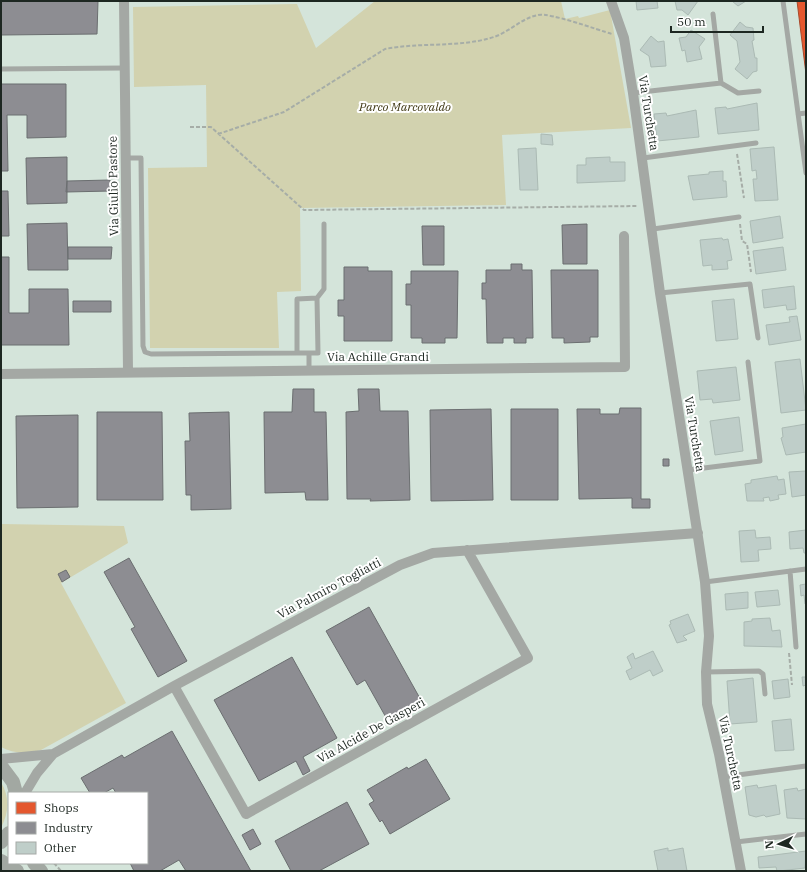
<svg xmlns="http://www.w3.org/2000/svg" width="807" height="872" viewBox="0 0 807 872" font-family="'IBM Plex Serif',serif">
<rect width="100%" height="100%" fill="#d4e4da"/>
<path fill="#d2d2af" d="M375 1H561L565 19 578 16 579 18 610 10 631 128 502 135 506 205 300 208 301 291 277 292 279 348H150L148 168 207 167 206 85 134 87 133 7 297 4 316 48Z
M1 524 124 526 128 543 61 583 126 703 41 750C26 754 14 754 1 747Z
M1 782C10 798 9 812 1 828Z"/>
<path fill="#e4572e" stroke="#a8492a" d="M797 1H806V74Z"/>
<path fill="#8d8d92" stroke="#6b6e70" d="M1 1H98L97 34 1 35Z
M1 84H66V137L27 138V115H7L8 171H1Z
M67 157V203L27 204 26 158Z
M110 180 111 191 66 192 67 181Z
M1 191H8L9 236H1Z
M67 223 68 270H28L27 224Z
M587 224V264H563L562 225Z
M422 226H444V265H423Z
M68 247H112L111 259H68Z
M1 257H9V313H29V289H68L69 345H1Z
M511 264H522V270H532L533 338H526V343H514V338H503V343H487L486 299H482V283H486V270H511Z
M344 267H368V271H392V341H344V316H338V300H344Z
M551 270H598V337H590V342L564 343V338H552Z
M411 271H458L457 338H445V343H422V338H411V305H406V284H411Z
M73 301H111V312H73Z
M293 389H314V412H326L328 500H306L305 492 265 493 264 412H292Z
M358 389H379L380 411H408L410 500 370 501 371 499H347L346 412 359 411Z
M620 408H641V499H650V508H632V498L579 499 577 409H600V414H619Z
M491 409 493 500 431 501 430 410Z
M511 409H558V500H511Z
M97 412H162L163 500H97Z
M229 412 231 509 191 510V495H186L185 441H190L189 413Z
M78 415V507L17 508 16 416Z
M663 459H669V466H663Z
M129 558 187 661 158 677 131 629 135 627 104 572Z
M66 570 70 577 62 582 58 574Z
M369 607 422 702 388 721 365 680 357 685 326 631Z
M292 657 337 738 303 757 310 771 303 775 296 761 259 781 214 700Z
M172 731 251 871H186L179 860 160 871H134L130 863H147V793H116L113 788 104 793H90L81 778 122 755 124 758Z
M426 759 450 799 390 834 382 820 380 822 369 804 374 801 367 790 407 767 408 769Z
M347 802 369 844 319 871H291L275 841Z
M253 829 261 844 250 850 242 835Z"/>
<path fill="#bfcec9" stroke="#abbab4" d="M630 1H657L658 8 637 10 636 1Z
M675 1H698L688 15 682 10H677Z
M732 1H746L738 6Z
M740 22 746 27 753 28 754 40 752 41 755 58H757V71L753 72 747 79 735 69 740 62 737 41 730 35Z
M691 30 705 39 699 47 702 59 687 62 685 50 682 51 679 38 686 37Z
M651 36 658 42 664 41 666 66 651 67 649 56 640 50Z
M757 103 759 130 718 134 715 108 726 107 727 109Z
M696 110 699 137 657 141 654 114 666 113 667 116Z
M541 134 552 135 553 145 541 144Z
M774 147 778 200 755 201 753 179H757L756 170 752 171 750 149Z
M536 148 538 190H520L518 149Z
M610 157V162H625V181L577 183V165H586V158Z
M723 171V181H726L727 197 693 200 688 176 709 174V172Z
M780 216 783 238 753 243 750 221Z
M722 238 723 240 728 239 732 260 727 261 728 269 712 270V265L703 266 700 240Z
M783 247 786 270 756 274 753 251Z
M794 286 796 309 787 310 786 305 764 308 762 290Z
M734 299 738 339 716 341 712 301Z
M797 316 801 340 769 345 766 325 790 322 789 317Z
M800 359 806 410 781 413 775 362Z
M736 367 740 400 713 403 712 399 700 400 697 371Z
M739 417 743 451 715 455 710 421Z
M806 424V452L786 455 781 438 783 437 782 428Z
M806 471V495L792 497 789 472Z
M777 476 778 480 784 479 786 494 778 495 779 499 770 501 769 497 763 498 764 501H747L745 484 751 483V480Z
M755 530 756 538 770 537 771 549 758 550 759 561 741 562 739 531Z
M806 530V553H804L803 548 790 549 789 532Z
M806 584V604H805L804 595 801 596 800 585Z
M778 590 780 605 757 607 755 592Z
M748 592V608L726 610 725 594Z
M688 614 695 631 683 636 687 640 677 643 669 625 671 624 670 621Z
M770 618 772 631 780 630 782 647 744 646V622L752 621V619Z
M653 651 663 671 653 676 650 670 630 680 626 671 632 668 627 657 633 653 635 659Z
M802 677H806V685L803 686Z
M753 678 757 722 730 724 727 681Z
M788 679 790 697 774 699 772 681Z
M791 719 794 750 775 751 772 721Z
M757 785 758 788 776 785 780 814 766 817 764 815 756 817 749 815 745 787Z
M797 788 798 791 806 789V819L787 818 784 790Z
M668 848V851L683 848 687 871H658L654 851Z
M806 851 805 868 779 871H777L776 867 759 868 758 857Z"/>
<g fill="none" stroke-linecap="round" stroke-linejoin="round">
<path stroke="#a6ada7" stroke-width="2" stroke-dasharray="4 2" stroke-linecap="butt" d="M190 127H211L304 210 638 206
M218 134 284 112 385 49C420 42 459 48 494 37 509 32 522 18 538 15 549 12 598 30 612 34
M737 154 744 198
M740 224 742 241 747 244 751 272
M789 653 792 685
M54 863 61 871"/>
<path stroke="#a4a8a4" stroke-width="5" d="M783 1 806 173
M713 14 721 83
M1 69 124 68
M633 93 721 83 738 93 759 91
M798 114 806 113
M125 158H141L143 346 145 352 151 354 297 353H318L317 298 297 299V353
M643 158 756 143
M653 229 739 217
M660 293 750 284 758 338
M317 298 324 289V224
M309 353V370
M688 470 760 461 748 362
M790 571 796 647
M705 582 806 569
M706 672 759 671 763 674 765 694
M723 777 806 766
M736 842 806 834"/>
<path stroke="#a4a8a4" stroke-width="10" d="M124 1 128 371
M611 1 624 38 633 93 660 293 705 582 709 636 706 672 707 704 719 754 741 871
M1 374 625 367 624 236
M174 686 246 814 528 658 467 550
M1 759 53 754 174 686 400 565 433 553 698 533
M25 793 37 773 53 754"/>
<path stroke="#a2a8a2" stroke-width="14" d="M1 766 13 782 16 793
M1 842 9 833
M1 861 17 871
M34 863 41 871"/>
</g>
<g text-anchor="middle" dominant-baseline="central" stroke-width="4" stroke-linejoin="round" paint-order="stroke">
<g font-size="12" font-style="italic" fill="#413916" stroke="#fff">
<text x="405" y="106">Parco Marcovaldo</text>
</g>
<g font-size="12" fill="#1d2721" stroke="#fff">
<text transform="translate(649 113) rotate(81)">Via Turchetta</text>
<text transform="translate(113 186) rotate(-91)">Via Giulio Pastore</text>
<text x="378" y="356">Via Achille Grandi</text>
<text transform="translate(695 434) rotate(81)">Via Turchetta</text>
<text transform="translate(329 588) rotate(-28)">Via Palmiro Togliatti</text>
<text transform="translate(371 730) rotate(-29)">Via Alcide De Gasperi</text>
<text transform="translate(731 753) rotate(78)">Via Turchetta</text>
</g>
</g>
<rect width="807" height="872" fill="none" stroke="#1d2721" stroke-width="4"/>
<rect x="8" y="792" width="140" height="72" fill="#ffffff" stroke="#a5a9a6"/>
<rect x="16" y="802" width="20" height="12" fill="#e4572e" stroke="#a5a9a6"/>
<text x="44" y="812" font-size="12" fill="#1d2721">Shops</text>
<rect x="16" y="822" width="20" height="12" fill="#8d8d92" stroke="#a5a9a6"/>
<text x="44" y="832" font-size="12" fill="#1d2721">Industry</text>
<rect x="16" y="842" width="20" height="12" fill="#bfcec9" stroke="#a5a9a6"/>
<text x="44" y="852" font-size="12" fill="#1d2721">Other</text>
<g transform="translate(779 844) rotate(265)" stroke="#ffffff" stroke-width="3" paint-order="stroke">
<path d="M0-3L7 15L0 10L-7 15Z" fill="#1d2721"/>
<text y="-6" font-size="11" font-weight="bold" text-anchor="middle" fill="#1d2721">N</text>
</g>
<path d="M671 26v6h92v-6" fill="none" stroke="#1d2721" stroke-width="2"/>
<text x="677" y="26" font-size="12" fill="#1d2721" stroke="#ffffff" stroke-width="3" paint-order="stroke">50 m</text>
</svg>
